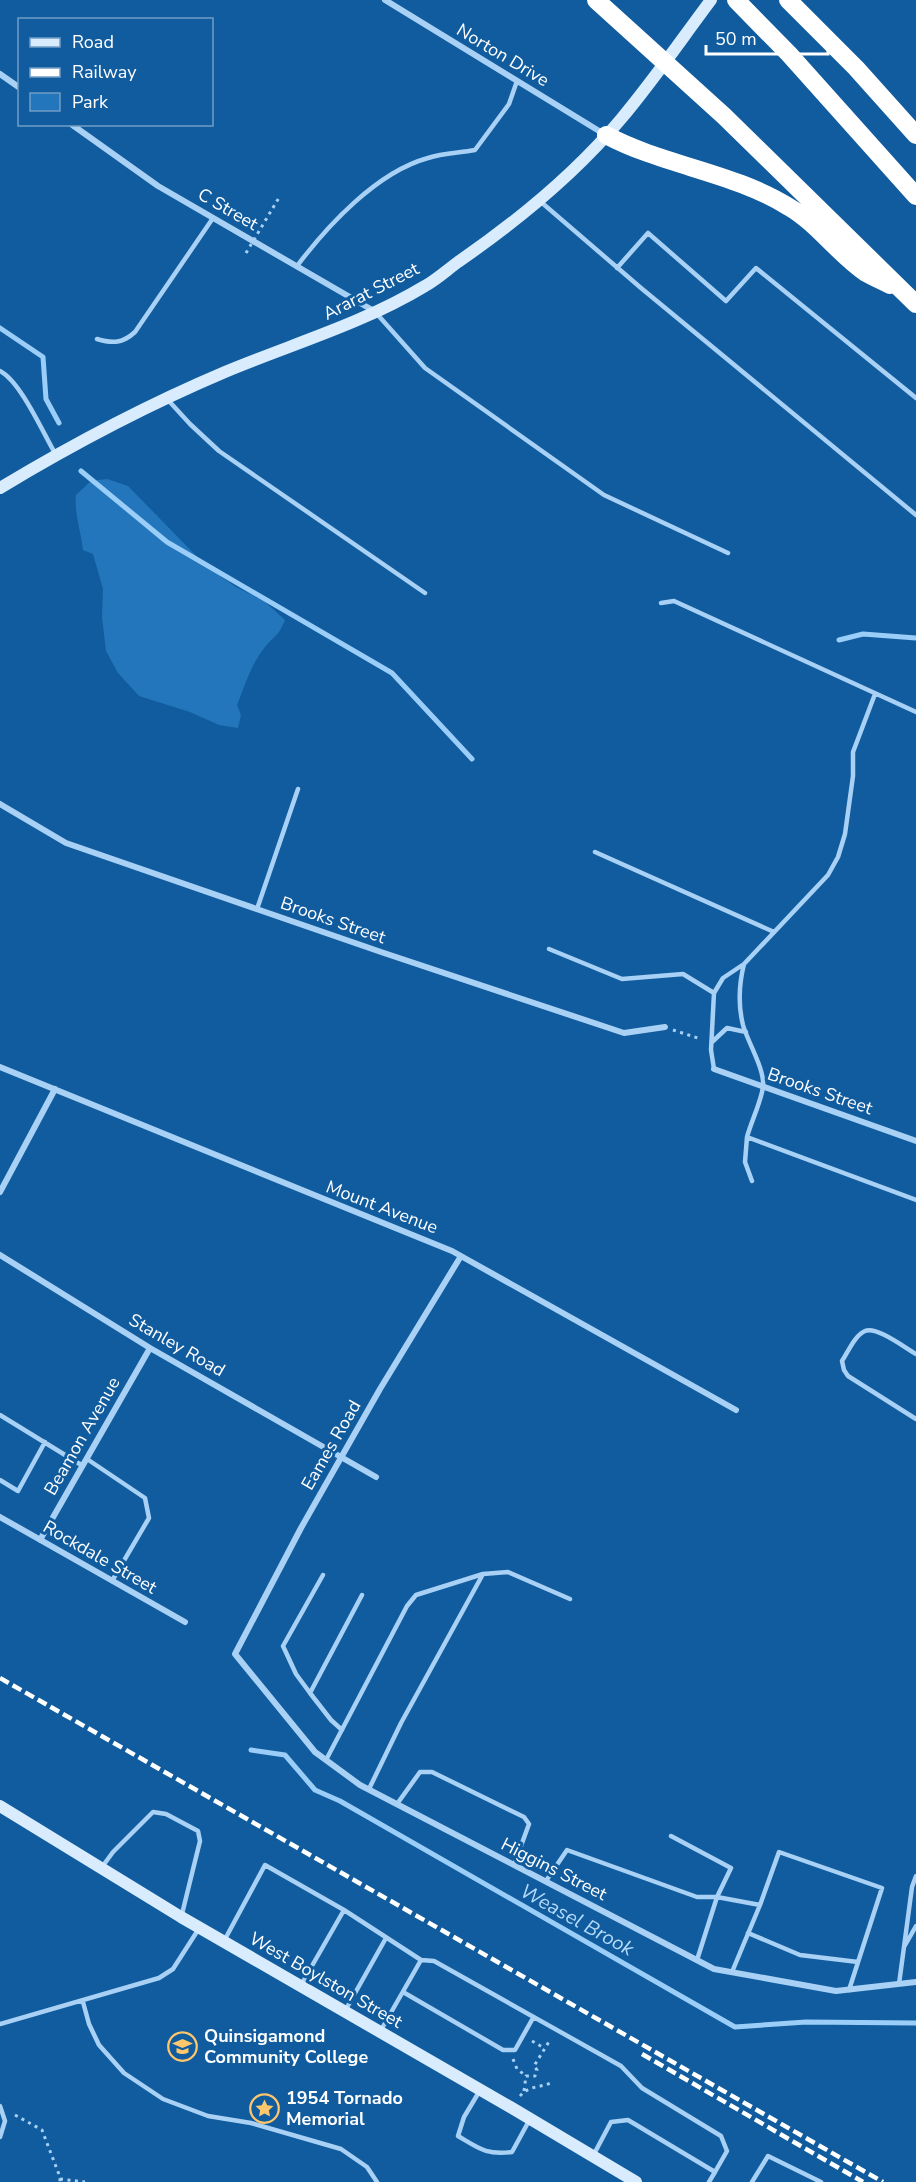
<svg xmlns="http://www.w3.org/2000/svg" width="916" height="2182" viewBox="0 0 916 2182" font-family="'Nunito Sans',sans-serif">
<rect width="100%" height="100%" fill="#115c9e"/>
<path fill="#2476bc" d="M107 479 128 486 207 567 236 587 263 600 285 620C278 637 275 635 265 647 251 664 245 685 237 705L241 715 238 728 219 725 190 712 139 696 118 673 106 651 102 617 103 589 93 554 83 550C81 531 74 513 76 495L91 481Z"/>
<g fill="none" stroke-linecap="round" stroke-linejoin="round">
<path stroke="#9acef8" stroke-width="5" d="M0 328 43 357 46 399 59 423
M81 471 167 542 392 673 472 759
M839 640 863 634 916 638
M251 1750 285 1755 315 1790 340 1801 735 2027 806 2022 916 2023"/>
<path stroke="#a8d1f5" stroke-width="3" stroke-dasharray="3 4.5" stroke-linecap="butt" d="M673 1030 701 1039
M532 2041 544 2048
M513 2059 517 2069 526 2076
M524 2091 526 2076H535L537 2070 534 2066 550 2040
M520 2096C529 2085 541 2088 553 2082
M256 2111 268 2116
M15 2115 42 2130 60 2177V2182
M60 2179 85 2182"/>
<path stroke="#a8d1f5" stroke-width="4.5" d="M541 202 641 288 916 515
M297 266C328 225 377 172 428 158 443 153 459 153 475 150L509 104 517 81
M617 268 648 233 726 301 756 268 916 398
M377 314 425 368 604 495 728 553
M97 339C113 344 123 343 135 332L213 218
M0 371C21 382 43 433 56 455
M168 400 190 424 219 451 425 593
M661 603 674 601 916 712
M595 852 774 932
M257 909 298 789
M549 949 622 979 683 974 714 993
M744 964C739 984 738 1005 743 1025 748 1043 765 1069 763 1087 761 1102 751 1122 747 1137L916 1200
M712 1042 727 1028 746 1032
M714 1069 711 1050 714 993 723 978 744 964 828 875 838 857 845 834 853 776V752L875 694
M747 1137 745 1162 752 1181
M916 1354C905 1348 877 1326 865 1331 855 1335 848 1352 842 1361L844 1370 848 1376 916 1419
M0 1415 83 1466
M87 1459 145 1498 149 1518 112 1581
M0 1480 18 1491 45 1442
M310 1693 296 1674 283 1646 323 1575
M342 1730 331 1720 310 1693 362 1595
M326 1760 407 1606 416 1595 483 1574
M369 1789 401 1723 483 1574 508 1572 570 1599
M397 1804 420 1772H432L524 1817 529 1824 514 1865
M671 1836 731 1868 717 1897 760 1905 732 1972
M102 1867 113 1852 153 1812 166 1814 198 1831 200 1841 182 1914
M546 1881 567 1850 697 1897H717L697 1960
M760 1905 779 1852 882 1888 849 1990
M344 1910 421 1960
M748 1933 800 1955 858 1962
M224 1941 265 1865 344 1910 301 1985
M904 1947 912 1887 916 1876
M899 1984 904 1947 916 1926
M403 1992 503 2050H515L533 2018
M83 2002 89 2024 99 2045 124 2073 163 2099 208 2116 251 2123 341 2149 367 2167 377 2182
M345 2011 386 1938
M0 2024 159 1978 173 1969 198 1930
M381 2030 421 1960 434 1961 621 2066 642 2088 721 2136 727 2151 715 2172
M479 2092 464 2117 458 2136C480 2149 486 2155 512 2152L530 2119
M0 2106 5 2121 0 2137
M593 2156 611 2122 628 2120 715 2172 709 2182
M752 2182 768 2156 821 2182"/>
<path stroke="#a8d1f5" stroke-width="6" d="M385 0 604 134
M0 74 20 88
M71 124 158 186 374 311
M0 804 66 843 381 952 624 1033 665 1027
M0 1067 452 1251 736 1410
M714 1069 916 1141
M0 1192 55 1089
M0 1255 150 1348 376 1477
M461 1256 380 1389 301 1528 235 1654 315 1752 360 1785 714 1969 836 1991 916 1982
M0 1517 185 1622
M40 1540 150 1348"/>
<path stroke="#d8ecfd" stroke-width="12" d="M0 488C73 444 147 405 225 372 292 344 362 324 425 286 436 280 447 270 458 262 516 222 575 174 621 119 653 81 681 40 711 0
M0 1806 181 1917 512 2108 636 2182"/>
<path stroke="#fff" stroke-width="18" d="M596 0 724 116 916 304
M736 0 789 54 916 196
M788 0 856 68 916 135
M606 135C664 166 733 172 789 207 818 224 838 254 866 273 873 277 882 281 890 285"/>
<path stroke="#fff" stroke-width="4.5" stroke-dasharray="10 4.5" stroke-linecap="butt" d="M0 1678 883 2182
M642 2054 863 2182"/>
<path stroke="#a8d1f5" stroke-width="3" stroke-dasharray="3 4.5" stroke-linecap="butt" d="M246 253 280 196"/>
</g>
<defs>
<symbol id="university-ring" viewBox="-11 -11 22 22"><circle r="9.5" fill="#115c9e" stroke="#ffc76b" stroke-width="1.5"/><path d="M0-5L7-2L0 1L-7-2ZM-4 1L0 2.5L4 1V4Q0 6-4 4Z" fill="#ffc76b"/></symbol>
<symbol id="sight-ring" viewBox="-11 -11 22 22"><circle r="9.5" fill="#115c9e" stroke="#ffc76b" stroke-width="1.5"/><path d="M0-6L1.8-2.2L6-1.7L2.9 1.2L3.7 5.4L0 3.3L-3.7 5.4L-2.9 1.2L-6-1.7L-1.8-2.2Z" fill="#ffc76b"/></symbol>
</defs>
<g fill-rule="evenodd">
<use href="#university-ring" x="166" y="2030" width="33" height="33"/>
<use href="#sight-ring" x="248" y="2092" width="33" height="33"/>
</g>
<g text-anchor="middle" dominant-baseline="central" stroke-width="6" stroke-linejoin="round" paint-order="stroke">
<g font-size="18" fill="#fff" stroke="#115c9e">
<text transform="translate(503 55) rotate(31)">Norton Drive</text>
<text transform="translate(228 209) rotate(30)">C Street</text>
<text transform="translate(371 291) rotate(-27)">Ararat Street</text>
<text transform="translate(333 920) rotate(19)">Brooks Street</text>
<text transform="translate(820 1091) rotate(19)">Brooks Street</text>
<text transform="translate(382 1207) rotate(21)">Mount Avenue</text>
<text transform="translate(177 1345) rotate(30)">Stanley Road</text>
<text transform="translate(82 1436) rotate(-60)">Beamon Avenue</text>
<text transform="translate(331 1445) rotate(-60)">Eames Road</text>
<text transform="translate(100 1557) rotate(30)">Rockdale Street</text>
<text transform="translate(554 1869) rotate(27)">Higgins Street</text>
<text transform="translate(326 1980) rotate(30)">West Boylston Street</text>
</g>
<g font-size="18" font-weight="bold" fill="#fff" stroke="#115c9e" text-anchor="start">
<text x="204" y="2036">Quinsigamond<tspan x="204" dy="21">Community College</tspan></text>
<text x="286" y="2098">1954 Tornado<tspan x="286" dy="21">Memorial</tspan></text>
</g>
<g font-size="20" font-style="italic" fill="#b4dbfb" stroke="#115c9e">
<text transform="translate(577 1920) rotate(29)">Weasel Brook</text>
</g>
</g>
<rect x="18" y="18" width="195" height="108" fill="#115c9e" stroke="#709dc5" stroke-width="1.5"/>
<rect x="30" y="38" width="30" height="9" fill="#d8ecfd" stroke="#709dc5" stroke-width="1.5"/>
<text x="72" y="48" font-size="18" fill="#ffffff">Road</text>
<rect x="30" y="68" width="30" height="9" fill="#ffffff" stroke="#709dc5" stroke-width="1.5"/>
<text x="72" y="78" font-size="18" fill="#ffffff">Railway</text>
<rect x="30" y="93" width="30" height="18" fill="#2476bc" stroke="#709dc5" stroke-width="1.5"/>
<text x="72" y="108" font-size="18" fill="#ffffff">Park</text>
<path d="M706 45v9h122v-9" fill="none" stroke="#ffffff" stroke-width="3"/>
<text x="715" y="45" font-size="18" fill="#ffffff" stroke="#115c9e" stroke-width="4.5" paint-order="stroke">50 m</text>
</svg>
